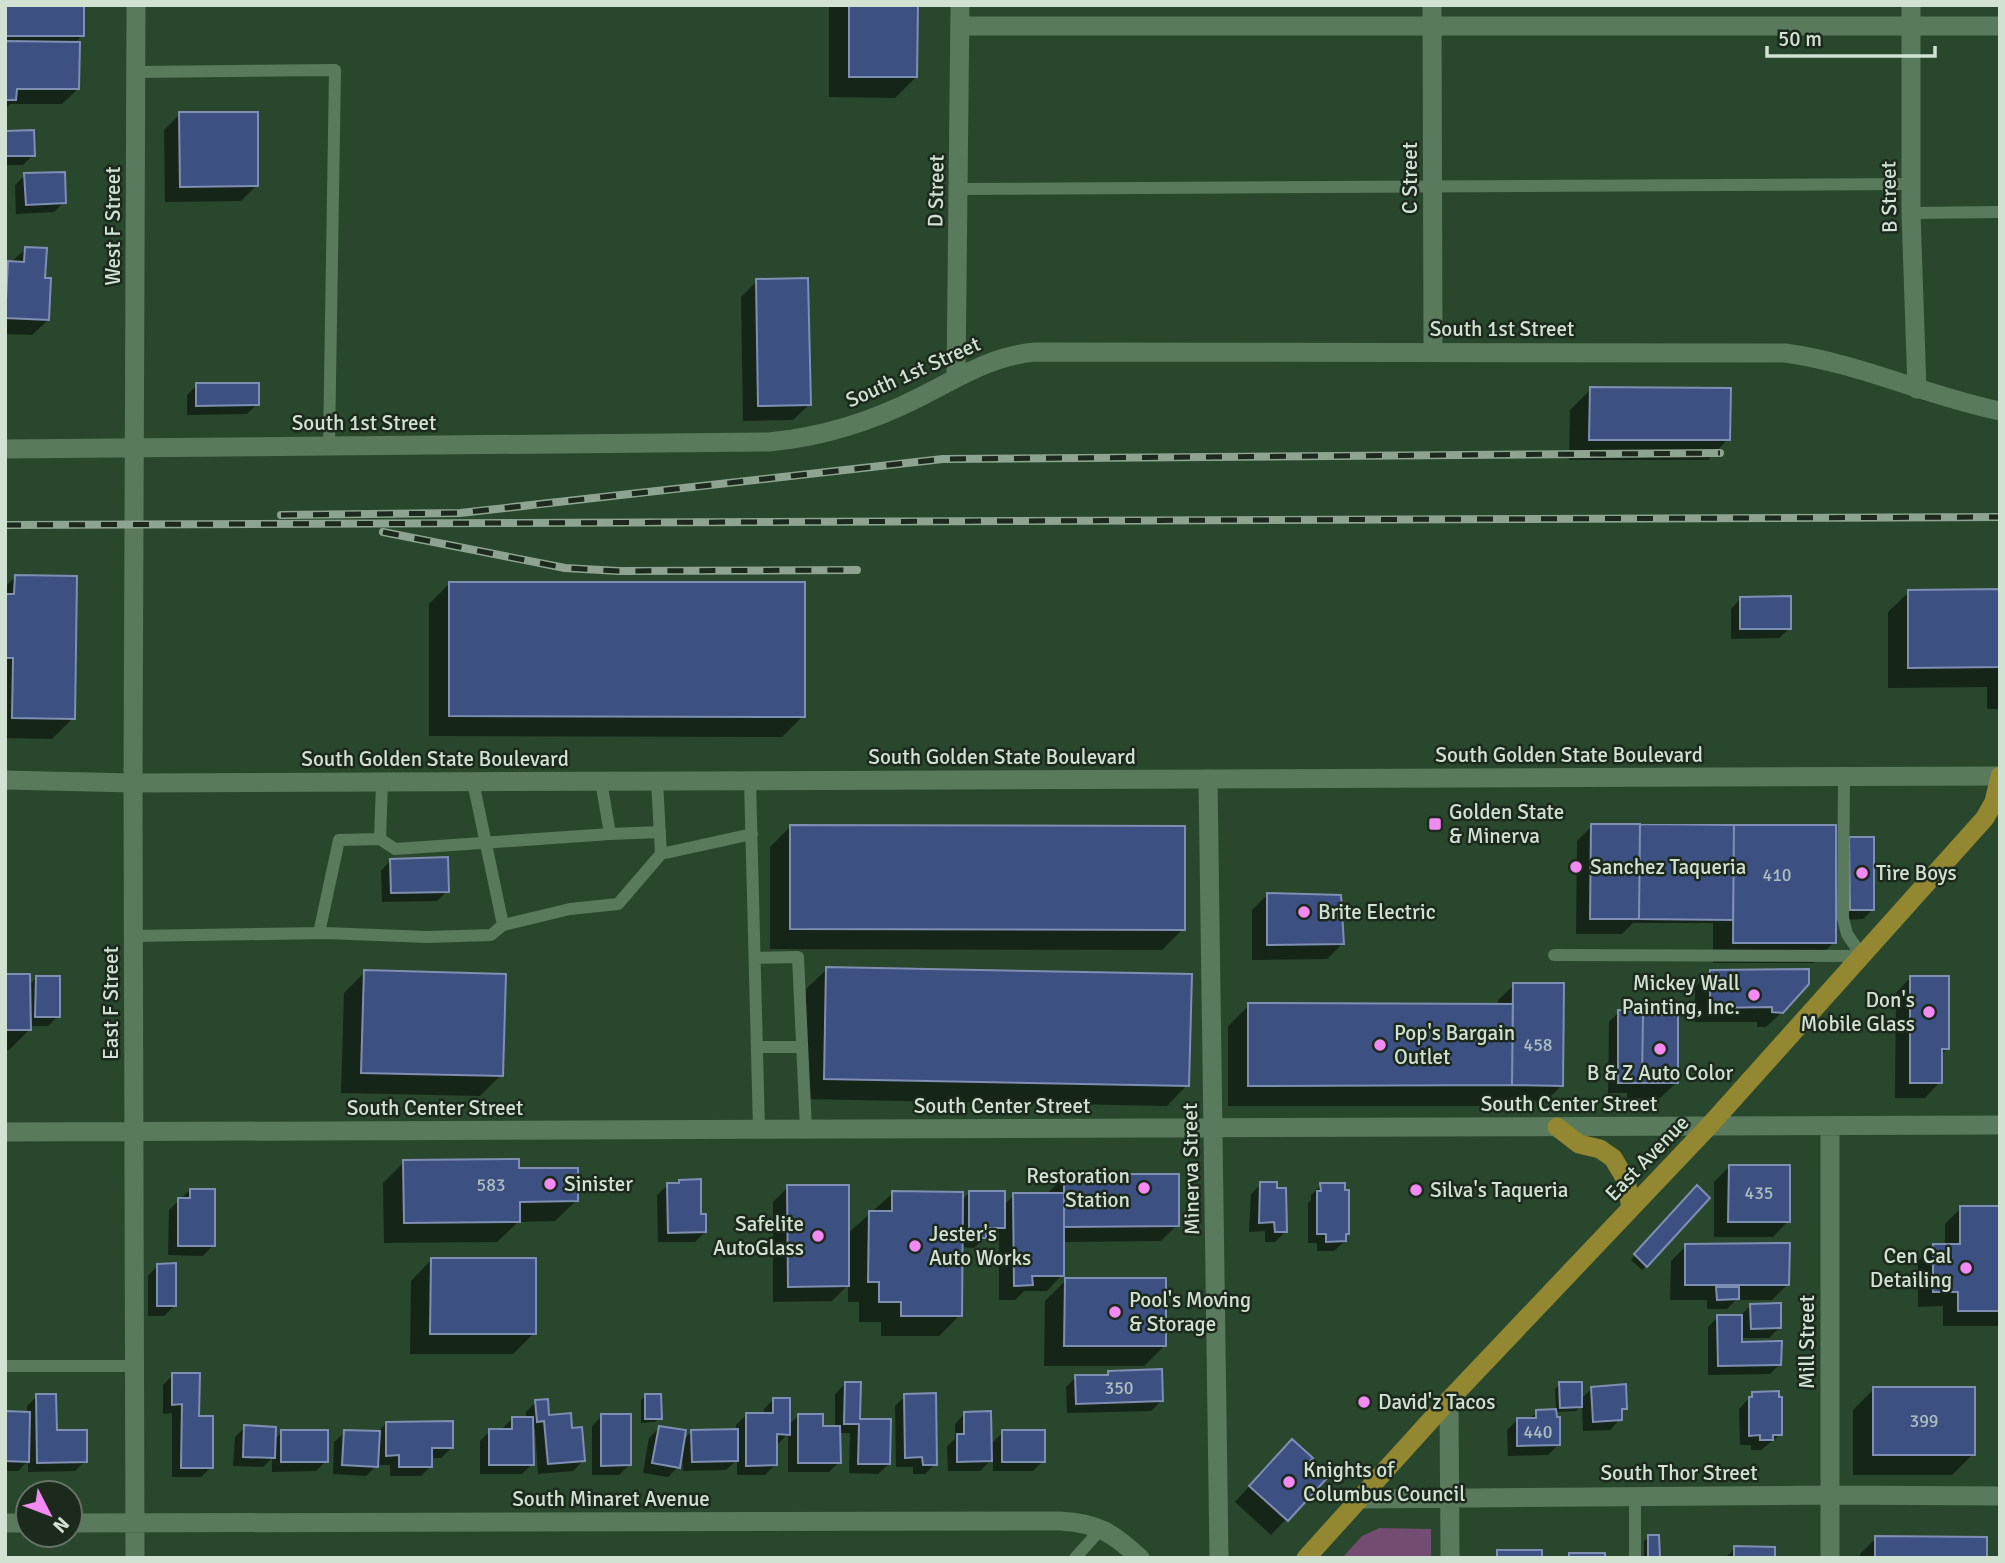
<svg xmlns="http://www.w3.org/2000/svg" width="2005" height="1563" viewBox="0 0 2005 1563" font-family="Signika,sans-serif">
<rect width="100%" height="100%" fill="#28472c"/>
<path fill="#724c71" d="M1379 1528 1431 1529V1558H1342L1362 1536Z"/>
<path fill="#0007" d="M829 5H916V77L895 98 829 97Z
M5 8 82 35 74 44 78 89 62 104H10L5 109Z
M180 114 257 185 241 201 165 202 164 130Z
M5 133 33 155 23 165H5Z
M25 175 64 202 54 212 16 214 15 185Z
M26 249 43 280 48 320 32 335 5 334V267Z
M757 281 809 405 793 420 743 421 741 297Z
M197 385 257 404 247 414 187 415V395Z
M1591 389 1728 439 1708 460H1569L1570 410Z
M15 577 73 718 52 739 5 738V587Z
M450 583 803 716 782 737 429 736V604Z
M2000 591V709H1987V687L1888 688V612L1909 592Z
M1741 598 1790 628 1779 638 1731 639V609Z
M791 826 1183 929 1162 950 770 949V847Z
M1592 826 1835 827 1834 942 1813 963H1713V923H1633L1622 934H1576L1577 841Z
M1840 849 1873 909 1863 919 1840 920Z
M391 860 447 891 437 901 382 902 381 871Z
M1267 895 1342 944 1327 959 1252 960V910Z
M827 969 1187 1085 1167 1106 804 1099 806 989Z
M365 972 501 1075 480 1096 341 1093 344 993Z
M1711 972 1782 1012 1766 1027H1757V1022H1695V987Z
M5 976 29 985 36 978 58 1016 48 1026H30V1029L9 1050H5Z
M1911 977 1947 1049 1940 1055V1082L1925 1098H1895L1896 993Z
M1514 985 1562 1085 1546 1101 1495 1100 1490 1106H1228V1026L1249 1005H1498V1000Z
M1619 1012 1641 1019 1643 1017 1676 1083 1660 1098H1627V1093H1608L1609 1022Z
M404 1162 517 1170 576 1201 555 1221 518 1222 497 1242 384 1243 383 1183Z
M1730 1166 1788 1221 1773 1237H1714V1182Z
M1064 1176 1177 1225 1161 1241 1062 1242V1275L1047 1291H1024L1015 1300H999V1231L993 1237H985L974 1248 961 1247 960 1315 939 1336H881V1322H859V1302H848V1285L832 1301 773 1302V1202L788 1187 847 1234 893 1193 961 1201 969 1193 1003 1206 1014 1195H1049V1192Z
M680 1181 699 1216 705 1232 695 1242H658L657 1195 668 1185H677Z
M1261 1184 1285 1232 1275 1242H1265V1231L1249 1232 1251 1194Z
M1321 1185 1347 1233 1345 1241 1334 1251H1317V1243H1308V1203L1311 1200V1195Z
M1697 1188 1708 1198 1642 1270 1631 1260Z
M190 1190 213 1245 203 1256 168 1255 169 1210Z
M1961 1208 2000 1283V1326H1943V1306L1918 1307V1261L1933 1246H1945V1224Z
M1686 1246 1788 1284 1772 1300H1736L1727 1309H1707V1300H1670L1671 1261Z
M431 1260 534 1333 513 1354H410L411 1281Z
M158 1265 174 1306 164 1316H148V1276Z
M1066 1280 1165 1345 1144 1366H1044L1045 1301Z
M1751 1305 1779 1328 1769 1338H1741V1344L1780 1364 1770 1374 1708 1375V1327L1718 1317 1741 1315Z
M1108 1373 1161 1401 1151 1411 1067 1413 1066 1387 1076 1377 1105 1376Z
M173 1375 198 1417 211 1467 201 1477H172V1413L163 1414V1385Z
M845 1384 858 1420 889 1464 878 1474 849 1473 850 1433H839V1462L829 1472H788V1434L778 1444H775V1465L765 1475H737V1460L726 1470 683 1471 682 1454H680L678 1467 668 1477 643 1473 649 1438 659 1428 683 1441 692 1431H736V1425L746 1415 764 1414V1409L774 1399 788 1426 798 1416 821 1428H835V1394Z
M1560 1384 1580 1400 1592 1388 1625 1408 1620 1414V1419L1610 1430 1583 1431 1582 1405 1576 1411 1555 1412 1558 1445 1548 1455 1508 1456 1507 1430 1517 1420H1528L1537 1412 1556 1411 1555 1389Z
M1874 1389 1973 1454 1952 1475H1853V1410Z
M1753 1394 1781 1434 1761 1450H1751V1445H1740L1739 1409Z
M37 1396 55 1432 85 1461 75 1471 28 1472V1461L18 1471H5V1413L27 1414V1406Z
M646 1396 660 1418 655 1422 641 1423V1400Z
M905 1396 935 1464 925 1474H913V1467H896L895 1406Z
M536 1402 548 1417 570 1430 583 1461 573 1471 538 1474 535 1429H532V1464L522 1474H480V1441L490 1431 502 1429 512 1419H526V1412Z
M965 1413 990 1445 1003 1432 1043 1461 1033 1471H993V1458L980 1471H948L947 1446 955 1439V1424Z
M602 1416 629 1465 619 1475H592V1426Z
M386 1423 451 1448 441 1458H431V1466L421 1476H390V1465H377L366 1476 333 1474 334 1442 345 1432 377 1433Z
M245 1427 274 1440 282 1432 326 1461 316 1471 272 1472V1458L263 1467 233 1466 235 1437Z
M1277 1456 1308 1461 1325 1478 1271 1535 1235 1502Z
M1649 1537 1658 1558H1644V1541Z
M1876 1538 1985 1558H1860V1554Z
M1735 1548 1773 1558H1725Z"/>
<path fill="#3d5082" stroke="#7f8eb3" stroke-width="2" d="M849 5H918L917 77H849Z
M5 6H84V36H5Z
M5 41 80 42 79 89H17L16 100H5Z
M179 112H258V186L180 187Z
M34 130 35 156H5V131Z
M65 172 66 203 26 205 24 173Z
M25 247 47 248 45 278H51L49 320 5 318 8 261 24 262Z
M808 278 811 405 758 406 756 279Z
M196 383H259V405L196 406Z
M1590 387 1731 388 1730 440H1589Z
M15 575 77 576 75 719 12 718 13 658H5V594H14Z
M449 582H805V717L449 716Z
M2000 589V667L1908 668V590Z
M1791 596V629H1740V597Z
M1591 824H1640L1639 919H1590Z
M1640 824 1734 825 1733 920 1639 919Z
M790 825 1185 826V930L790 929Z
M1734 825H1836V943H1733Z
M1849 837H1874V910H1850Z
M448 857 449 892 391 893 390 859Z
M1267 893 1341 895 1344 944 1267 945Z
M826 967 1192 974 1189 1086 824 1079Z
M1809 969V984L1783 1013 1772 1012V1007L1710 1008V970Z
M364 970 506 974 503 1076 361 1073Z
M5 974H30L31 1030H5Z
M36 976H60V1017H35Z
M1910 976H1949V1049H1942V1083H1910Z
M1513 983H1564L1563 1086 1512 1085Z
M1248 1003 1513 1004 1512 1085 1248 1086Z
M1618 1010 1643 1011 1642 1083H1618Z
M1643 1015H1678V1083H1642Z
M519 1159V1168H578V1201L520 1202V1222L404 1223 403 1160Z
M1729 1165H1790V1222H1728Z
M1064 1174H1179V1226L1064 1227Z
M701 1179V1214H706V1232L668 1233 667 1183H679V1180Z
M1260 1182H1277V1188H1286L1287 1232H1275L1274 1222 1259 1223Z
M1320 1183H1345V1190H1349V1234H1346V1241L1326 1242V1234H1317V1191H1321Z
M787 1185H849V1286L788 1287Z
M1697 1185 1710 1198 1647 1267 1634 1254Z
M190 1189H215V1246H178V1198H190Z
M892 1191 963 1192 962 1316H901V1302H879V1282H868L869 1211H892Z
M969 1191H1005V1228H986V1238H969Z
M1013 1193H1064V1276H1032L1033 1285 1014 1286Z
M1960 1206H2000V1311H1958V1292H1933V1244H1960Z
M1790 1243 1789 1285H1685V1244Z
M431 1258H536V1334H430Z
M176 1263V1306H157V1264Z
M1065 1278H1166V1346H1064Z
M1716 1287H1739V1299L1717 1300Z
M1781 1303V1328L1751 1329 1750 1304Z
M1717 1315H1742V1342L1782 1341 1781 1365 1718 1366Z
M1162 1369 1163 1401 1076 1404 1075 1375H1108V1371Z
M172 1373H200L199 1416H213V1468H181L182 1404 172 1405Z
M845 1382H861L860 1419H891L890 1464H858L859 1424H844Z
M1559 1382H1582V1407L1560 1408Z
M1626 1384 1627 1409H1622V1420L1593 1422 1591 1387Z
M1873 1387H1975V1455H1873Z
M1779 1391V1397H1782V1435H1773V1440H1760V1435L1749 1436V1397H1752V1392Z
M936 1393 937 1465H923L922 1457 905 1458 904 1394Z
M36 1394H56L57 1430H87V1462L37 1463Z
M645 1394H661L662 1419H645Z
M773 1398H790V1435L777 1434V1465L746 1466V1413H773Z
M548 1399 549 1415 571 1413 572 1428 582 1427 585 1461 548 1464 544 1421 537 1422 535 1400Z
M1556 1409 1557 1417H1560V1445L1517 1446V1418H1536V1410Z
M5 1411 30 1412 29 1462 5 1461Z
M991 1411 992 1461 957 1462V1434H964V1412Z
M601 1414H631V1465L601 1466Z
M798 1414H823V1426H840L841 1463H798Z
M512 1417H533L534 1465H489V1429H512Z
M453 1421V1448H432V1467H399V1455L386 1456V1422Z
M244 1425 276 1427 275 1458 243 1457Z
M659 1426 686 1430 680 1468 652 1463Z
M738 1429V1461L692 1462 691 1430Z
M281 1430H328V1462H281Z
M344 1430 380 1431 378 1467 342 1465Z
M1002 1430H1045V1462H1002Z
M1292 1439 1313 1458 1310 1461 1328 1477 1288 1521 1249 1486Z
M1648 1535H1659L1660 1558H1648Z
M1875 1536 1987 1537V1558H1875Z
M1734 1546 1775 1547V1558H1734Z
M1497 1550H1542V1558H1497Z
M1569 1553H1605V1558H1569Z"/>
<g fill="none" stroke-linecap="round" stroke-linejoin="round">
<path stroke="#597a5c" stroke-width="12" d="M136 72 335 70 329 445
M959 189 1911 184
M1911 213 2000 212
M1844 777 1843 918 1847 934 1862 956
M601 781 610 834 660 832
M657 781 661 854
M750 781 759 1129
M473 782 503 925 570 909 618 904 661 854 752 834
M380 839 395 849 610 834
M319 933 339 840 380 839 382 782
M134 936 326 933 427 937 491 935 503 925
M1554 955 1862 956
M755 958 798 957 806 1129
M757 1047H802
M5 1366H135
M1635 1496V1558
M1075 1558 1102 1528"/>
<path stroke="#597a5c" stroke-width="19" d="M1432 5 1433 351
M1911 5V213L1917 389
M961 26H2000
M956 377 960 5
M1208 779 1219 1558
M1830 1126V1558
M5 1132 2000 1125
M1449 1400 1450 1558
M1358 1499 1830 1495 2000 1496
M5 1523H28
M70 1523 1060 1521C1098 1523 1113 1533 1140 1558
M135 1558 133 783 136 5"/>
<path stroke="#597a5c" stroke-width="19" d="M5 449 769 442C822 437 873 421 920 397 958 378 991 356 1035 352L1785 353C1859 363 1927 396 2000 411"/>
<path stroke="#597a5c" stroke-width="19" d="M5 780 133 783 1999 776"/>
<path stroke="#938731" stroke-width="19" d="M1557 1127 1579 1144 1600 1149 1613 1158 1626 1180 1631 1208
M1306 1558 1449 1400 1709 1126 1985 818 1994 802 2000 776"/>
<defs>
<path id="rail" d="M281 515 460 513 943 459 1720 453
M5 525 2000 517
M383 532 565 568 619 571 857 570"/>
</defs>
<use href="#rail" stroke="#8ea490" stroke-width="8"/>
<use href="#rail" stroke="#1c291d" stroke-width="5" stroke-dasharray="16" stroke-linecap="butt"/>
</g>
<g fill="#f28af2" stroke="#1c291d" stroke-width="2.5">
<rect x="1428" y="817" width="14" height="14" rx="3.5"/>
<circle cx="1576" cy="867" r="7"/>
<circle cx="1862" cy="873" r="7"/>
<circle cx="1304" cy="912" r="7"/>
<circle cx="1754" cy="995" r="7"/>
<circle cx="1929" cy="1012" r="7"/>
<circle cx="1380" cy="1045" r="7"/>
<circle cx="1660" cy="1049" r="7"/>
<circle cx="550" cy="1184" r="7"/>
<circle cx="1144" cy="1188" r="7"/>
<circle cx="1416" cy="1190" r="7"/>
<circle cx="818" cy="1236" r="7"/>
<circle cx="915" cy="1246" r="7"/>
<circle cx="1966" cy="1268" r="7"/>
<circle cx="1115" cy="1312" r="7"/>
<circle cx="1364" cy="1402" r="7"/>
<circle cx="1289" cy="1482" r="7"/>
</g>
<g text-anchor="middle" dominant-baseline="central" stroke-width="5" stroke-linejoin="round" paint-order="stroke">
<g font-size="18" fill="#acbebe">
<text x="1777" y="875">410</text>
<text x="1538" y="1045">458</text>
<text x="491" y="1185">583</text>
<text x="1759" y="1193">435</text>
<text x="1119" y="1388">350</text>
<text x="1924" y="1421">399</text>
<text x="1538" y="1432">440</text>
</g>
<g font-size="21" fill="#d1e2d2" stroke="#1c291d">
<text transform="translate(1410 178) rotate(-90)">C Street</text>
<text transform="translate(936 191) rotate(-89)">D Street</text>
<text transform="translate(1889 197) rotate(-91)">B Street</text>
<text transform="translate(113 226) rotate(-90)">West F Street</text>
<text x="1502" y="329">South 1st Street</text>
<text transform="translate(913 372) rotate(-24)">South 1st Street</text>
<text x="364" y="423">South 1st Street</text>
<text x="1569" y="755">South Golden State Boulevard</text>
<text x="1002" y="757">South Golden State Boulevard</text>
<text x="435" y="759">South Golden State Boulevard</text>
<text transform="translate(111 1003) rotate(-90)">East F Street</text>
<text x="1569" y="1104">South Center Street</text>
<text x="1002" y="1106">South Center Street</text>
<text x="435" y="1108">South Center Street</text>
<text transform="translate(1647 1158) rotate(-46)">East Avenue</text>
<text transform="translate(1191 1169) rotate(-91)">Minerva Street</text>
<text transform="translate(1807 1342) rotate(-90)">Mill Street</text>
<text x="1679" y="1473">South Thor Street</text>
<text x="611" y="1499">South Minaret Avenue</text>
</g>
<g font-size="21" fill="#d1e2d2" stroke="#1c291d" text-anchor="start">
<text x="1449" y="812">Golden State<tspan x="1449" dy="24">&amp; Minerva</tspan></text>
<text x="1590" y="867">Sanchez Taqueria</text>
<text x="1876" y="873">Tire Boys</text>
<text x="1318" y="912">Brite Electric</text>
<text x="1740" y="983" text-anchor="end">Mickey Wall<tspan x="1740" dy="24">Painting, Inc.</tspan></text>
<text x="1915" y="1000" text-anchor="end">Don's<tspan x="1915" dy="24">Mobile Glass</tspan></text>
<text x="1394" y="1033">Pop's Bargain<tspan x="1394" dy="24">Outlet</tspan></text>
<text x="1660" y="1073" text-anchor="middle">B &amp; Z Auto Color</text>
<text x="1130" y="1176" text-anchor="end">Restoration<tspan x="1130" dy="24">Station</tspan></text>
<text x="564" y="1184">Sinister</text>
<text x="1430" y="1190">Silva's Taqueria</text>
<text x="804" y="1224" text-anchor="end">Safelite<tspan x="804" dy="24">AutoGlass</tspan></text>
<text x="929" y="1234">Jester's<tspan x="929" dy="24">Auto Works</tspan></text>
<text x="1952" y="1256" text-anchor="end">Cen Cal<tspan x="1952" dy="24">Detailing</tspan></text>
<text x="1129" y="1300">Pool's Moving<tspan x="1129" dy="24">&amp; Storage</tspan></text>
<text x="1378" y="1402">David'z Tacos</text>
<text x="1303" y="1470">Knights of<tspan x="1303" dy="24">Columbus Council</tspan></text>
</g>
</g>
<rect width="2005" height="1563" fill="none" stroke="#d1e2d2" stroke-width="14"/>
<g transform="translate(49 1514) rotate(132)"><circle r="33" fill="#1c291d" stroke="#647365" stroke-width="2"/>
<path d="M0-5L12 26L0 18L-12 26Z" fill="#f28af2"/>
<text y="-10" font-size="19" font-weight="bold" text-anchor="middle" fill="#d1e2d2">N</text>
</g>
<path d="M1767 46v10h168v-10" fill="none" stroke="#d1e2d2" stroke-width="3.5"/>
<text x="1778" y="46" font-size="21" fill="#d1e2d2" stroke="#1c291d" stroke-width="5" paint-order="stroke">50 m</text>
</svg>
